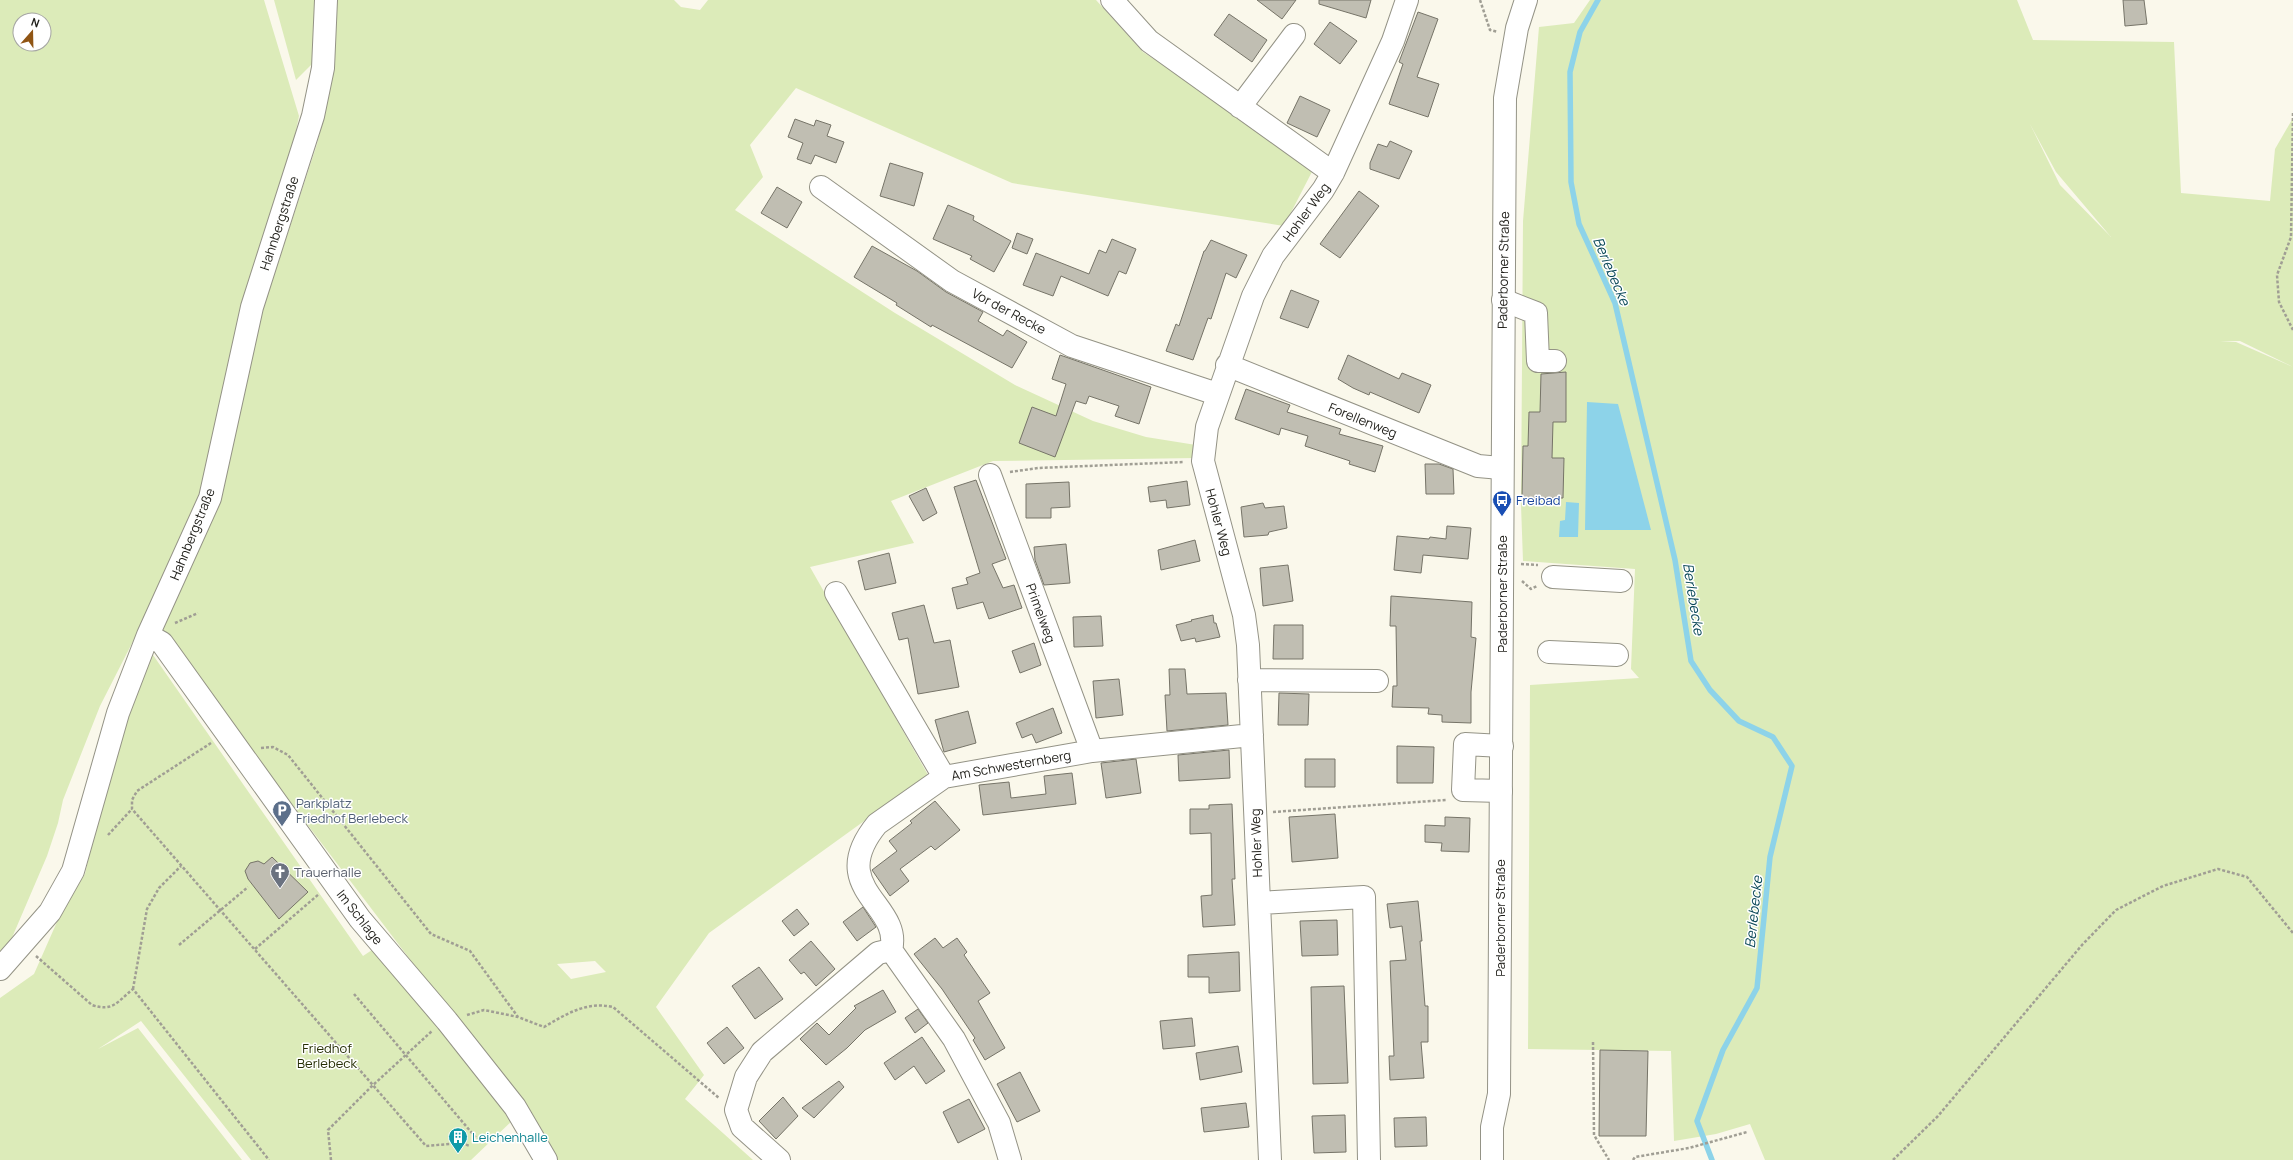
<svg xmlns="http://www.w3.org/2000/svg" width="2293" height="1160" viewBox="0 0 2293 1160" font-family="Manrope,sans-serif">
<rect width="100%" height="100%" fill="#faf8eb"/>
<path fill="#dcebb9" fill-rule="evenodd" d="M0 0H264L299 116 238 417 263 309 317 144 326 107 334 0H674L681 7 700 10 708 0H1096L1143 52 1316 164 1284 226 1012 183 796 88 750 145 763 177 735 210 895 313 1015 385 1093 421 1146 437 1196 445V458L993 461 891 501 914 543 810 567 928 775 709 933 656 1007 704 1075 685 1099 753 1160H558L533 1121 157 627 154 600 100 706 63 800 58 823 47 856 11 940 0 951ZM20 20H44V44H20ZM595 961 606 972 571 979 557 964Z
M274 0H314L317 59 296 80Z
M1590 0H2017L2033 40 2174 42 2181 193 2270 201 2275 149 2293 118V367L2240 341H2220L2236 342 2293 367V1160H1765L1750 1124 1716 1134 1674 1141 1671 1051 1528 1049 1530 685 1639 678 1631 669 1635 569 1523 561 1521 505 1523 221 1539 27 1574 23ZM2030 124 2056 172 2111 237 2060 185Z
M153 655 363 956 375 948 516 1117 471 1160H251L141 1021 98 1049 138 1028 242 1160H0V998L34 974 64 906 85 874 124 704Z"/>
<path fill="#8dd3e9" d="M1587 402 1618 404 1651 530H1585Z
M1566 502 1579 503 1578 537H1559L1560 521 1565 520Z"/>
<g fill="none" stroke-linecap="round" stroke-linejoin="round">
<path stroke="#8dd3e9" stroke-width="5.5" d="M1598 0 1580 32 1570 72 1571 182 1579 224 1615 303 1675 560 1691 661 1710 690 1739 721 1773 737 1792 766 1770 857 1757 988 1723 1050 1697 1121 1712 1160"/>
</g>
<path fill="#c0beb2" stroke="#767468" d="M1257 0H1296L1282 19Z
M1319 0H1371L1366 18 1319 4Z
M2123 0H2144L2147 24 2125 26Z
M1418 12 1438 19 1417 77 1439 84 1428 117 1389 104 1403 64 1399 62Z
M1229 14 1267 40 1252 62 1214 35Z
M1330 22 1357 41 1340 64 1314 44Z
M1300 96 1330 110 1317 137 1287 123Z
M795 119 814 126 816 120 831 125 827 136 844 142 836 163 815 155 811 164 797 159 803 143 788 137Z
M1390 141 1412 151 1399 179 1370 169V163L1378 144 1387 147Z
M890 163 923 173 914 206 880 196Z
M777 187 802 202 787 228 761 213Z
M1359 191 1379 206 1340 258 1320 244Z
M948 205 974 216 973 220 1011 241 994 272 970 259 972 256 933 239Z
M1017 233 1033 239 1027 254 1012 248Z
M1112 239 1136 249 1126 274 1119 271 1108 296 1061 276 1053 296 1023 285 1036 253 1089 274 1099 250 1106 253Z
M1211 240 1247 255 1236 278 1226 273 1211 319 1208 318 1193 360 1166 351 1176 324 1179 326 1204 251H1205Z
M872 246 917 271 946 292 983 312 978 321 1003 336 1007 330 1027 342 1012 368 932 325 931 327 896 305 897 303 854 277Z
M1291 290 1319 301 1308 328 1280 318Z
M1060 355 1151 387 1139 424 1115 416 1119 406 1089 396 1086 404 1076 401 1055 457 1019 443 1032 407 1056 416 1066 384 1052 379Z
M1348 355 1399 379 1402 373 1431 385 1419 413 1370 392 1369 395 1353 388 1338 379Z
M1566 372V422H1553L1552 458H1564L1563 498H1522L1523 446H1528L1529 412H1540L1541 374Z
M1246 389 1290 405 1287 412 1341 429 1339 434 1383 446 1375 472 1349 464 1350 461 1305 446 1308 436 1281 428 1279 435 1235 419Z
M1425 464H1439L1453 469 1454 494H1426Z
M976 480 1006 559 992 564 1003 588 1014 585 1022 608 989 619 983 602 957 609 952 588 968 584 966 578 980 573 954 487Z
M1187 481 1190 505 1167 508 1166 500 1150 502 1148 487Z
M1069 482 1070 507 1051 508V518H1026V484Z
M926 488 937 513 923 521 909 496Z
M1263 503 1265 508 1284 506 1287 528 1269 532 1268 535 1244 537 1241 507Z
M1447 526 1471 528 1468 559 1423 555 1421 573 1394 570 1397 536 1429 539 1430 537 1446 539Z
M1195 540 1200 561 1161 570 1158 550Z
M1066 544 1070 583 1044 585 1035 560 1034 547Z
M889 553 896 583 865 590 858 561Z
M1288 565 1293 601 1263 606 1260 568Z
M1391 596 1472 602 1471 637 1476 638 1471 692V723L1442 722V715L1428 714 1429 708 1392 707 1393 686H1397L1396 626H1390Z
M924 605 934 643 950 640 959 687 918 694 908 638 899 640 892 613Z
M1213 615 1214 623H1216L1220 637 1196 642 1195 638 1181 641 1176 625 1192 621 1191 620Z
M1101 616 1103 646 1074 647 1073 617Z
M1274 625H1303V659H1273Z
M1034 643 1041 665 1020 673 1012 651Z
M1169 669H1185L1187 694 1226 693 1228 725 1167 731 1165 695H1170Z
M1119 679 1123 715 1096 718 1093 681Z
M1279 693 1309 694 1308 725H1278Z
M1053 708 1062 733 1036 743 1032 734 1022 738 1016 723Z
M968 711 976 743 944 752 935 720Z
M1397 746 1434 747 1433 783H1397Z
M1229 750 1230 778 1179 781 1178 755Z
M1136 759 1141 793 1106 798 1101 763Z
M1305 759H1335V787H1305Z
M1072 773 1076 804 983 815 979 785 1009 782 1011 798 1046 794 1044 776Z
M935 801 960 830 935 850 931 846 900 869 909 881 890 896 872 870 897 851 889 841 912 823 910 821Z
M1232 804 1235 879H1232L1235 925 1203 927 1201 896 1212 895 1211 833 1190 834V809H1209V805Z
M1335 814 1338 858 1292 862 1289 817Z
M1445 817 1470 818 1469 852 1441 851 1442 843 1425 842V825L1445 826Z
M272 857 308 892 279 919 248 879 245 871 250 863 258 861 264 864Z
M1418 901 1422 941H1420L1425 1006H1428V1042H1421L1424 1078 1390 1080 1389 1056H1394L1390 961 1406 960 1402 926 1390 928 1387 904Z
M863 907 876 927 857 941 843 922Z
M797 909 809 924 794 936 782 921Z
M1337 920 1338 955 1302 956 1300 921Z
M935 938 943 948 957 938 967 952 964 955 990 993 978 1001 1005 1048 985 1060 973 1040 975 1038 942 989 914 954Z
M811 941 835 969 816 986 804 972 801 974 789 960Z
M1239 952 1240 991 1209 993V977H1188V955Z
M759 967 783 999 755 1019 732 986Z
M1344 986 1348 1083 1313 1084 1311 987Z
M883 990 896 1012 865 1030 847 1048 826 1065 800 1039 817 1023 829 1035 856 1008 854 1006Z
M918 1009 928 1023 915 1033 905 1018Z
M1192 1018 1195 1046 1163 1049 1160 1021Z
M727 1027 744 1048 724 1064 707 1043Z
M922 1037 945 1071 926 1084 914 1066 895 1080 884 1063Z
M1238 1046 1242 1072 1200 1080 1196 1053Z
M1600 1050 1648 1051 1646 1136H1599Z
M1020 1072 1040 1111 1017 1122 997 1084Z
M839 1081 844 1087 814 1118 802 1108Z
M783 1097 798 1116 776 1139 759 1121Z
M969 1099 985 1129 958 1143 943 1112Z
M1246 1103 1249 1127 1204 1132 1201 1108Z
M1345 1115 1346 1152 1314 1153 1312 1116Z
M1426 1117 1427 1146 1395 1147 1394 1118Z"/>
<g fill="none" stroke-linecap="round" stroke-linejoin="round">
<defs>
<path id="minor" d="M1112 0 1149 41 1333 173
M1240 107 1294 35
M821 187 952 281 1072 346 1217 394
M1503 300 1536 313 1538 361H1555
M1227 365 1478 466 1501 468
M990 475 1092 751
M1553 577 1621 581
M836 593 944 777
M148 635 162 643 360 919 447 1021 515 1107 546 1160
M1549 652 1617 655
M1249 680 1377 681
M1501 791 1463 790 1465 744 1502 746
M1259 903 1364 897 1369 1160
M891 950C903 904 824 889 877 824L944 777 1092 751 1252 735
M891 950 954 1039 999 1123 1010 1160
M0 969 50 912 73 871 118 713 148 635 210 498 252 307 313 116 323 68 326 0
M779 1160 742 1127 736 1110 746 1077 762 1052 878 953 891 950
M1270 1160 1248 645 1244 615 1203 461 1207 427 1253 296 1273 256 1323 190 1333 173 1393 41 1407 0"/>
<path id="major" d="M1492 1160V1127L1499 1094 1505 98 1517 28 1526 0"/>
</defs>
<use href="#minor" stroke="#949386" stroke-width="24"/>
<use href="#major" stroke="#949386" stroke-width="24"/>
<path stroke="#a09e94" stroke-width="2.5" stroke-dasharray="3 2" stroke-linecap="butt" d="M1480 0 1490 30 1498 32
M2293 113 2291 237 2277 275 2279 302 2293 330
M1010 472 1038 468 1184 462
M1521 564 1538 565
M1522 581 1531 589 1537 586
M175 623 198 613
M211 743 137 791 132 800V809L426 1146 461 1143 470 1146
M261 748 273 747 288 755 431 934 470 951 518 1017
M1273 812 1446 800
M108 835 132 809
M179 945 248 887
M255 949 319 894
M36 956 92 1005C113 1012 117 1002 133 989L269 1160
M133 989 147 909 159 888 181 866
M354 994 477 1139
M467 1015 484 1010 518 1017 544 1027C566 1014 587 1001 613 1007L719 1098
M1593 1042 1594 1135 1609 1160
M331 1160 328 1130 372 1086 432 1031
M1633 1160 1635 1157 1689 1148 1747 1132
M1893 1160 1938 1116 2082 945 2116 910 2163 886 2218 869 2247 877 2293 933"/>
<use href="#minor" stroke="#fff" stroke-width="22"/>
<use href="#major" stroke="#fff" stroke-width="22"/>
</g>
<defs>
<symbol id="bus-pin" viewBox="-11 -11 22 30"><path d="M0 17L-7.5 6A9.5 9.5 0 1 1 7.5 6Z" fill="#1a4fb4" stroke="#fff"/><path d="M-5-6H5V4H4V6H2V4H-2V6H-4V4H-5ZM-3.5-4V0h7V-4ZM-3.5 1.2v1.5H-2V1.2ZM2 1.2v1.5H3.5V1.2Z" fill="#fff"/></symbol>
<symbol id="parking-pin" viewBox="-11 -11 22 30"><path d="M0 17L-7.5 6A9.5 9.5 0 1 1 7.5 6Z" fill="#5c6f8a" stroke="#fff"/><path d="M-3.5-5.5H1a3.5 3.5 0 0 1 0 7H-1V5.5H-3.5ZM-1-3.4V-.6H.8a1.4 1.4 0 0 0 0-2.8Z" fill="#fff"/></symbol>
<symbol id="church-pin" viewBox="-11 -11 22 30"><path d="M0 17L-7.5 6A9.5 9.5 0 1 1 7.5 6Z" fill="#6b7280" stroke="#fff"/><path d="M-1.2-6h2.4v3.5h3.3v2.4h-3.3V6h-2.4V-.1h-3.3v-2.4h3.3Z" fill="#fff"/></symbol>
<symbol id="building-pin" viewBox="-11 -11 22 30"><path d="M0 17L-7.5 6A9.5 9.5 0 1 1 7.5 6Z" fill="#0f9aa8" stroke="#fff"/><path d="M-4-6H4V6H1V3H-1V6H-4ZM-2.5-4.3h1.7v1.8h-1.7ZM.8-4.3h1.7v1.8H.8ZM-2.5-1h1.7V.8h-1.7ZM.8-1h1.7V.8H.8Z" fill="#fff"/></symbol>
</defs>
<g fill-rule="evenodd">
<use href="#bus-pin" x="1491" y="489" width="22" height="30"/>
<use href="#parking-pin" x="271" y="799" width="22" height="30"/>
<use href="#church-pin" x="269" y="861" width="22" height="30"/>
<use href="#building-pin" x="447" y="1126" width="22" height="30"/>
</g>
<g text-anchor="middle" dominant-baseline="central" stroke-width="3" stroke-linejoin="round" paint-order="stroke">
<g font-size="13" fill="#1f1e19" stroke="#fff">
<text transform="translate(1306 212) rotate(-54)">Hohler Weg</text>
<text transform="translate(279 223) rotate(-72)">Hahnbergstraße</text>
<text transform="translate(1503 270) rotate(-89)">Paderborner Straße</text>
<text transform="translate(1009 311) rotate(28)">Vor der Recke</text>
<text transform="translate(1363 420) rotate(22)">Forellenweg</text>
<text transform="translate(1219 522) rotate(75)">Hohler Weg</text>
<text transform="translate(192 534) rotate(-68)">Hahnbergstraße</text>
<text transform="translate(1502 594) rotate(-90)">Paderborner Straße</text>
<text transform="translate(1041 613) rotate(70)">Primelweg</text>
<text transform="translate(1011 765) rotate(-10)">Am Schwesternberg</text>
<text transform="translate(1256 843) rotate(-92)">Hohler Weg</text>
<text transform="translate(360 917) rotate(52)">Im Schlage</text>
<text transform="translate(1500 918) rotate(-90)">Paderborner Straße</text>
</g>
<g font-size="13" fill="#164399" stroke="#fff" text-anchor="start">
<text x="1516" y="500">Freibad</text>
</g>
<g font-size="13" fill="#4e5e75" stroke="#fff" text-anchor="start">
<text x="296" y="803">Parkplatz<tspan x="296" dy="15">Friedhof Berlebeck</tspan></text>
</g>
<g font-size="13" fill="#5b616d" stroke="#fff" text-anchor="start">
<text x="294" y="872">Trauerhalle</text>
</g>
<g font-size="13" fill="#252e03" stroke="#fff">
<text x="327" y="1048">Friedhof<tspan x="327" dy="15">Berlebeck</tspan></text>
</g>
<g font-size="13" fill="#0d838f" stroke="#fff" text-anchor="start">
<text x="472" y="1137">Leichenhalle</text>
</g>
<g font-size="14" font-style="italic" fill="#0a4858" stroke="#fff">
<text transform="translate(1612 271) rotate(67)">Berlebecke</text>
<text transform="translate(1694 599) rotate(81)">Berlebecke</text>
<text transform="translate(1753 912) rotate(-84)">Berlebecke</text>
</g>
</g>
<g transform="translate(32 32) rotate(20)"><circle r="19" fill="#ffffff" stroke="#a5a5a3"/>
<path d="M0-3L7 15L0 10L-7 15Z" fill="#905514"/>
<text y="-6" font-size="11" font-weight="bold" text-anchor="middle" fill="#1f1e19">N</text>
</g>
</svg>
